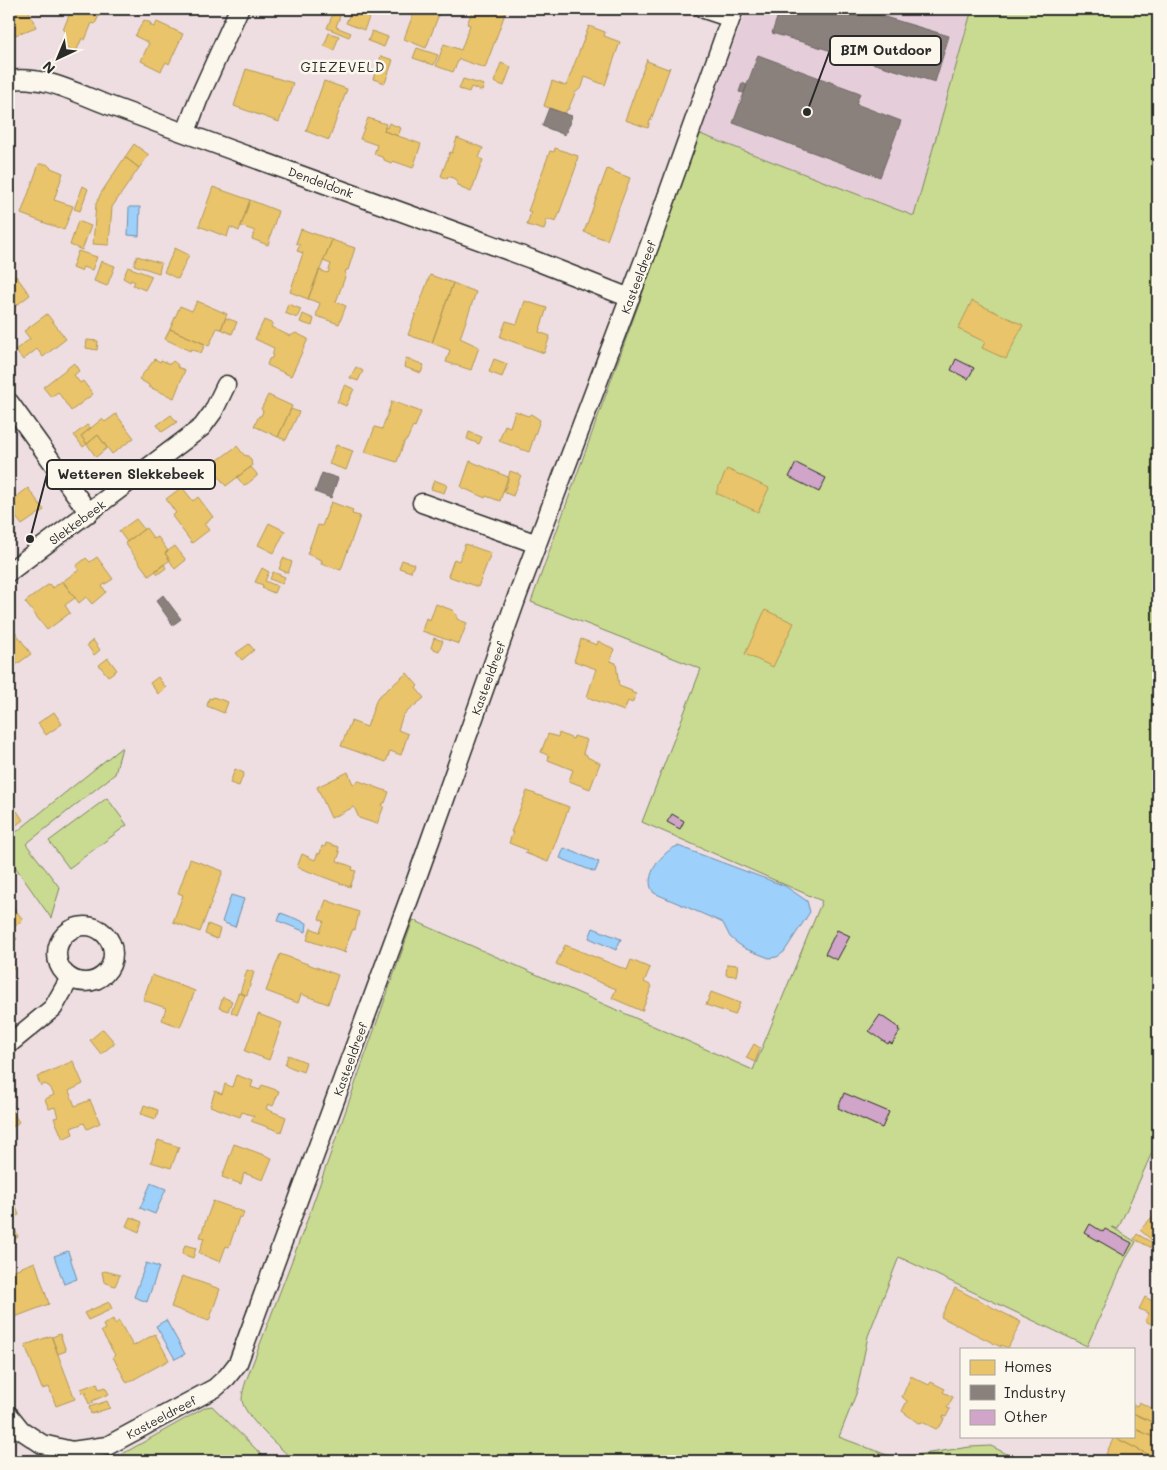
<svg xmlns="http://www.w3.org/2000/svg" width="1167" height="1470" viewBox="0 0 1167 1470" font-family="Mali,sans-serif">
<rect width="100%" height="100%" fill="#eedee2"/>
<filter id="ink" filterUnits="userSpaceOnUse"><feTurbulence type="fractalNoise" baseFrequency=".02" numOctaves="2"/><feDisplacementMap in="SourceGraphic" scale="10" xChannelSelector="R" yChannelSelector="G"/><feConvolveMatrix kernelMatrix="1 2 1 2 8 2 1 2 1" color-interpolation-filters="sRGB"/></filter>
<g filter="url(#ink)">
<path fill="#e5cdda" d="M747 9H972L915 216 700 134Z"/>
<path fill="#c9db90" stroke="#7a835e" d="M972 9H1158V1139L1118 1229 1112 1227 1136 1242 1125 1260 1087 1346 899 1257 868 1336 856 1394 839 1437 895 1458 970 1447 991 1446 1021 1461H294C281 1448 244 1417 242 1400 242 1394 244 1387 246 1381L304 1229 413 920 753 1070 822 901 642 822 701 669 531 602 700 134 914 216Z
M122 747 115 774 26 844 60 888 51 918 9 858V838Z
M107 798 127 825 69 868 49 841Z
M212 1406 268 1461H110L206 1407Z"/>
<path fill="#9dd0fa" stroke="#6f8ea7" d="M129 207H140L139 236 128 235Z
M678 846 785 886 807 901 810 912 784 952 777 957 769 958 746 949 737 943 730 937 723 923 719 921 654 893C641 878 663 850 678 846Z
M564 848 599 862 595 872 560 858Z
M231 895 244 899 235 927 222 922Z
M281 913 307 923 306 932 278 921Z
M593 928 621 939 616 950 589 938Z
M151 1183 166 1189 155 1214 140 1208Z
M68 1251 77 1279 64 1284 54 1256Z
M146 1263 159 1267 147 1302 134 1297Z
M166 1320 185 1354 175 1359 156 1326Z"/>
<path fill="#e9c46a" stroke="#b09657" d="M9 9H28L36 27 10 37 9 33Z
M69 9H102L95 24 92 23 85 40 82 38 76 52 59 45 66 31 63 30 70 13 68 12Z
M126 9H142L139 15Z
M335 9 342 10 336 27 351 33 349 37 327 28Z
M352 9H368L372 11 364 30 346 23Z
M415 9H441L426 48 404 39Z
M473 9H500L506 11 485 68 459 59 453 72 436 66 444 44 461 50 470 25 467 24Z
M144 20 151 23 150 25 154 27 157 22 183 34 169 64 166 62 161 71 141 61 149 43 135 36Z
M589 26 605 32 604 36 620 42 605 85 585 77 582 87 575 93 568 110 567 109 565 114 544 106 552 81 566 86Z
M372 31 388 37 384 47 368 41Z
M329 33 339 36 334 50 324 46Z
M417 48 438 55 434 65 413 58Z
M381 56 393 60 385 83 373 79Z
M647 59V61L668 69 670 67 651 120H650L648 128 625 120Z
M501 63 511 67 504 86 494 82Z
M246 69 293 83 279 122 234 106Z
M463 79 484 85 482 91 471 87 469 92 459 89Z
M324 81 347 89 329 140 306 131Z
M368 118 386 124 384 131 421 144 413 168 393 161 391 163 384 160V158L374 154 377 145 360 139Z
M389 123 401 128 398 136 384 131 385 127 387 128Z
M457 138 483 148 479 158 483 160 471 192 461 188V186L458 185 455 179 448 176 447 179 441 176 450 152 452 153Z
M134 144 149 155 139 168 125 157Z
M555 148 578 156 576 164H577L556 222 547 219 544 230 527 225 531 212 528 211 550 151 554 152Z
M125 157 139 168 112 207 109 245 93 244 96 204 101 193Z
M39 164H47L51 168 63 173 54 200 73 206 64 230 21 214Z
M607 169 630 178 607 240 584 232Z
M83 186 88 189 80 211 74 209Z
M213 187 250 200 239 231 230 227 227 237 199 226Z
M250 200 278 211 268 245 252 239 255 231 241 226Z
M78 221 91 226 82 250 70 245Z
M301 229 332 240 308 299 290 292 303 253 297 251 300 245 296 243Z
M332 240 355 248 348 270H346L345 273 346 274 336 302 346 306 339 324 316 316 320 303 308 299 319 270 328 273 331 264 323 261Z
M175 248 189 255 178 279 164 272Z
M78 251 97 257 92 270 83 267 81 271 72 268Z
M137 256 161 263 159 273 134 265Z
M101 261 115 266 107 286 94 281Z
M128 267 152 276 145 290 133 285 135 282 131 280 130 282 123 278Z
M430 275 453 283 432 343 408 335Z
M16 276 30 295 9 311V281Z
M453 283 476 292 460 338 479 347 471 370 446 362 450 350 432 343Z
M197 301 227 314 221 329 217 328 209 346 170 329 180 306 192 311Z
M525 301 547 308 539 332 550 336 544 353 500 337 506 321 517 324Z
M972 301 1023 325 1006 359 982 348 985 342 958 329Z
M288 304 301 309 297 318 285 313Z
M47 314 66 339 43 357 37 349 23 360 15 350 30 339 24 331Z
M303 314 314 319 312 326 300 322Z
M226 318 237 322 232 334 221 329Z
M264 320 273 324 271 327 290 336 296 333 308 339 291 376 267 365 269 359 272 358 274 348 255 339Z
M170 329 205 344 201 353 191 349 190 351 165 339Z
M87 340 98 341 97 350 86 348Z
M406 358 424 365 421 373 404 367Z
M155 359 160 362 161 360 170 364 173 361 178 365 177 367 185 370 174 398 149 387V385L139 379Z
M494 359 507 364 502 377 489 372Z
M74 363 79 371 74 375 80 383 83 381 93 394 71 411 58 392 51 397 43 387Z
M356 367 363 371 358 381 350 378Z
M345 385 354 389 346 406 337 402Z
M268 395 292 406 278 437 254 426 259 416H261L263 411 261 409Z
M392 401 421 412 415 427 413 426 407 440H405L397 462 365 452 375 427 382 429Z
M291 409 299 412 286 440 278 437Z
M515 411 528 416 531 414 540 420 529 452 499 441 505 425 510 427Z
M116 414 134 438 112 454 98 435 87 444 81 436 102 419 105 422Z
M171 415 177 422 162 432 157 425Z
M87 425 91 428 81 436 87 444 83 447 74 435Z
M469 432 482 437 479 444 467 439Z
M98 435 107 448 96 457 87 444Z
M336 445 353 451 346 470 329 464Z
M237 446 244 455 248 456 251 460 252 466 226 486 210 466Z
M470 461 508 477 500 501 486 496 485 498 461 487Z
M251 467 257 474V476L247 484 243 485 237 477Z
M727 469 769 488 758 512 716 493Z
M510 471 521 475 513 496 503 492 506 487Z
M434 480 447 485 444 493 431 489Z
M182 487 193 501 198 497 213 517 204 524 209 530 192 543 172 516 176 513 166 499Z
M9 488 16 497 28 488 44 510 22 525 9 508Z
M331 502 353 510 352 514 360 516 341 570 321 564 322 560 307 554 318 525 322 526Z
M136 519 144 529 127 542 119 531Z
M269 523 285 531 274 553 258 545Z
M146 528 154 539 158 537 168 551 165 553 170 560 149 576 125 543Z
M465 544 491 553 478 587 448 576 454 559 459 561Z
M175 546 186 560 175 569 165 553Z
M97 557 113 579 102 586 106 592 92 604 86 597 79 603 63 581 79 570 76 566 86 558 90 562Z
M283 558 292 562 288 573 279 569Z
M402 560 414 564 411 572 399 568Z
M164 564 166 568 158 574 155 571Z
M262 568 269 572 265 581 277 586 274 593 262 588 263 585 255 582Z
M273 572 285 577 282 584 270 579Z
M62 581 75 598 65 605 70 613 47 630 25 602 49 584 53 588Z
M436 604 452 610 457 615V619L467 623 459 644 422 631 426 618 430 620Z
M765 610 794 623 773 667 745 654Z
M9 623 31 654 9 670Z
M434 638 443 641 439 651 431 648Z
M581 639 597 645 598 641 614 649 610 661 616 663 619 686 632 691 631 692 636 694 632 703 628 701 624 711 587 697 596 669 574 661Z
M93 640 100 650 94 655 87 645Z
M249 644 254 650 242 660 236 653Z
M108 658 117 670 108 676 99 665Z
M407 673 418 686 416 688 424 698 403 715 398 730 408 734 401 755 390 751 386 762 341 746 351 721 367 727 377 698Z
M158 677 166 688 158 694 150 683Z
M213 697 228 702 224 713 207 706 209 698 212 699Z
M54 712 62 724 46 735 38 723Z
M559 733 573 739 574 736 587 740 583 753 587 755V757L600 763 590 789 569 781 573 770 548 760 549 756 541 752 548 734 558 737Z
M235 769 244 773 239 786 230 783Z
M348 772 353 784 359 781 389 792 385 803H383L382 806H384L377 824 359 818 354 807 331 818 317 787Z
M527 791 569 807 548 862 525 853 527 850 509 843 513 832H511Z
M17 811 23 820 11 829 13 831 9 833V817Z
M326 843 339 847 338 851 340 852 337 861 353 867 352 870 356 871 350 887 297 867 302 854 315 860 318 853 320 854 322 846 325 847Z
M190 859 223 871 200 932 173 922 183 895 178 893Z
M326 900 359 912 355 930 353 929 344 951 346 953 307 940 311 928 320 932 324 921 319 919Z
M9 901 23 920 10 930 17 939 9 946Z
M208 924 220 929 217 939 205 934Z
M565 945 627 970 631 960 650 968 644 982 652 986 642 1011 612 998 616 989 556 964Z
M280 954 338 975 328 1004 301 994 298 1003 266 991Z
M9 957 16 966 9 972Z
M727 964 738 965 736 976 726 975Z
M247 970 254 972 247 995 240 993Z
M152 975 195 991 180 1027 162 1020 166 1008 143 1000Z
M711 992 740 1003 735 1015 706 1005Z
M238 993 245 995 237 1015 231 1012Z
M223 997 232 1001 228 1011 219 1008Z
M258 1014 282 1023 269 1060 245 1051Z
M103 1029 115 1043 101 1054 90 1040Z
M754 1044 760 1048 755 1062 746 1058Z
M288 1055 306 1062 303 1072 285 1065Z
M73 1061 83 1084 69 1091 75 1106 90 1100 100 1123 87 1129 84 1123 71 1128 73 1134 63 1139 54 1118 58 1117 55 1107 49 1109 46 1102 45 1099 54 1095 50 1087 45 1084 41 1086 37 1077Z
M236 1075 253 1081 251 1087 260 1090 262 1085 279 1091 273 1106 268 1104 266 1109 286 1117 281 1132 251 1121 254 1116 242 1112 240 1117 210 1106 215 1091 222 1094 225 1084 232 1087Z
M144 1105 158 1110 156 1119 141 1114Z
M9 1107 19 1122 9 1130Z
M158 1140 179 1147 171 1168 151 1162Z
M234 1144 272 1158 263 1180 244 1173 241 1184 222 1177Z
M14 1201 19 1215 11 1218 18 1237 9 1241V1203Z
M213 1201 244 1212 242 1218 239 1217 229 1247 226 1246 220 1262 199 1253 204 1238 200 1237Z
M1153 1216 1158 1221V1238L1154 1242 1140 1230Z
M130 1217 142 1222 139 1232 126 1226Z
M1137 1234 1158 1246V1251L1134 1239Z
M185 1245 196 1248 193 1258 182 1254Z
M35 1262 49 1304 15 1317 9 1299V1272Z
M105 1271 120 1275 115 1286 104 1282 102 1272Z
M182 1276 220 1289 209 1321 171 1307Z
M955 1288 1021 1322 1008 1348 1001 1345V1347L941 1317Z
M1145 1297 1158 1304V1327L1145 1321 1149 1313 1139 1309Z
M109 1302 112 1309 88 1320 84 1313Z
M113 1319 115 1324 119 1321 133 1346 155 1334 169 1360 127 1383 113 1357 115 1355 101 1331 105 1329 103 1325Z
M60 1334 66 1351 58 1354 52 1337Z
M51 1336 75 1399 56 1406 49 1387 42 1389 25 1345Z
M911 1376 929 1385 931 1382 945 1389 943 1392 953 1397 947 1408 950 1409 946 1417 943 1416 944 1419 941 1425 936 1429 922 1422 918 1423 902 1411 907 1401 902 1397Z
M97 1383 99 1389 105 1387 109 1394 92 1401 93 1403 89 1404 85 1394H87L86 1392 82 1393 81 1389Z
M107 1401 110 1408 91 1414 89 1407Z
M1139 1402 1158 1411V1425L1133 1413V1404L1137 1406Z
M1133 1413 1158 1425V1439L1133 1428Z
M1133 1428 1158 1439V1451L1155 1458 1114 1437 1133 1436Z
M1114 1437 1155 1458 1154 1461H1119L1106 1454Z"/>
<path fill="#8a817c" stroke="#6e6764" d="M780 9H858L949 36 935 82 772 33Z
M758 55 860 93 856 104 901 121 880 177 733 123Z
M742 83 747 85 744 93 739 92Z
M549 108 572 116 565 135 542 126Z
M322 473 338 478 331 498 315 492Z
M163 595 181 619 173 625 156 601Z"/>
<path fill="#d1a5c9" stroke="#2b2b2b" d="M956 359 974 368 968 379 951 370Z
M796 463 826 478 819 492 789 477Z
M672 814 684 821 680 829 667 822Z
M837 930 850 936 837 960 825 954Z
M880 1015 899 1028 898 1030 900 1031 892 1044 889 1042 888 1044 869 1031Z
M844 1093 889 1112 882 1128 838 1108Z
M1090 1224 1103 1232 1105 1229 1132 1243 1125 1256 1085 1233Z"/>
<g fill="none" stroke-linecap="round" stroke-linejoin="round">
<defs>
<path id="street" d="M704 9 731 18
M9 80C44 75 76 93 108 105L531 259 630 298
M186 132 198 100 239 9
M9 402 89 513
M422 503 537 544
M9 572 202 427 213 412 226 385
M57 954a28 28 0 1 1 56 0a28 28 0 1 1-56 0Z
M9 1044 53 1008 70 978
M9 1415 21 1430 42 1444 72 1451 107 1446 215 1388 227 1377 238 1363 415 883 518 594 653 236 734 9"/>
</defs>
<use href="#street" stroke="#2b2b2b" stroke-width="21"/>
<use href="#street" stroke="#fbf7ec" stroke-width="18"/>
</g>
</g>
<g text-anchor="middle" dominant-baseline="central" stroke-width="5" stroke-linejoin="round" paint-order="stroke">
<g font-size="12" fill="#2b2b2b" stroke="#fbf7ec">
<text transform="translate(321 182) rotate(20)">Dendeldonk</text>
<text transform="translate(638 277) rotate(-69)">Kasteeldreef</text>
<text transform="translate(77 522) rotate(-36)">Slekkebeek</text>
<text transform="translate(488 678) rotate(-70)">Kasteeldreef</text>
<text transform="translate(350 1059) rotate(-70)">Kasteeldreef</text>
<text transform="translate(161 1417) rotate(-28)">Kasteeldreef</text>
</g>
<g font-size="14" letter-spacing="1" fill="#2b2b2b" stroke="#fbf7ec">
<text x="343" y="66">GIEZEVELD</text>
</g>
</g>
<path fill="none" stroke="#2b2b2b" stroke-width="2" d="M807 112L830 50M30 539L47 474"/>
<g fill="#2b2b2b" stroke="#fbf7ec" stroke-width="2">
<circle cx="807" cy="112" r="5"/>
<circle cx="30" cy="539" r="5"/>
</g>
<g fill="#fbf7ec" stroke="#2b2b2b" stroke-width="2">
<rect x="830" y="36" width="111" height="29" rx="5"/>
<rect x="47" y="460" width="168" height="29" rx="5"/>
</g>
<g font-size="14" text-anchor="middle" font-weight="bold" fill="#2b2b2b">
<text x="886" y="55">BIM Outdoor</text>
<text x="131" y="479">Wetteren Slekkebeek</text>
</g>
<rect width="1167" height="1470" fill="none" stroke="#fbf7ec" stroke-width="30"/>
<rect x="15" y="15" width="1137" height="1440" fill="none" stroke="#2b2b2b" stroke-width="2" filter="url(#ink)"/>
<rect x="960" y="1348" width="175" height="90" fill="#fbf7ec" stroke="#a8a59f"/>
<rect x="970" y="1360" width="25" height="15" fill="#e9c46a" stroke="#a8a59f"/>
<text x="1004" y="1372" font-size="15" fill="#2b2b2b">Homes</text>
<rect x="970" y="1385" width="25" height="15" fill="#8a817c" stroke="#a8a59f"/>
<text x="1004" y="1398" font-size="15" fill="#2b2b2b">Industry</text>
<rect x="970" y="1410" width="25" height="15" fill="#d1a5c9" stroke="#a8a59f"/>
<text x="1004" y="1422" font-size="15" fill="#2b2b2b">Other</text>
<g transform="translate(58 58) rotate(224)" stroke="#fbf7ec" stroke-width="4" paint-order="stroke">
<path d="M0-4L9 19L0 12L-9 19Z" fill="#2b2b2b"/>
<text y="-8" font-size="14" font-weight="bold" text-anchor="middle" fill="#2b2b2b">N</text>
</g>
</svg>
